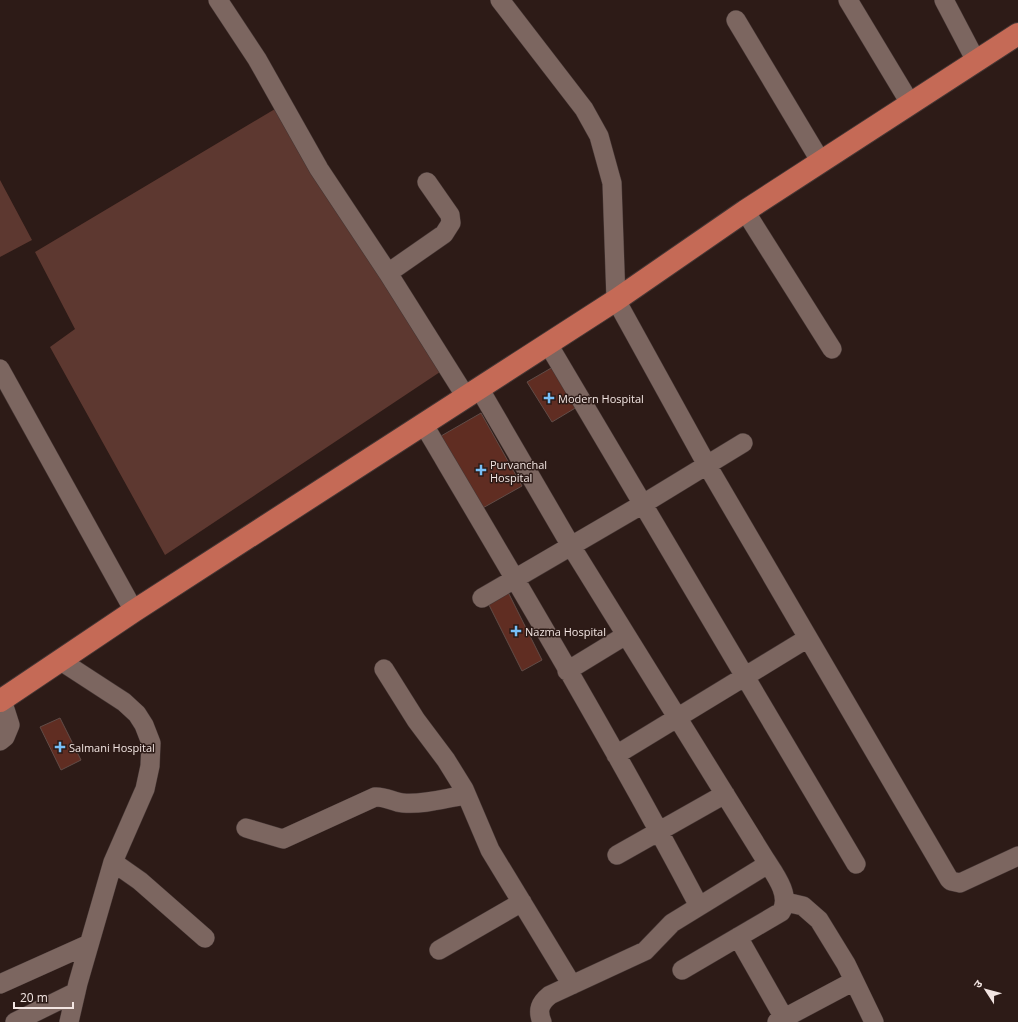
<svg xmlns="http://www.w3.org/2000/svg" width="1018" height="1022" viewBox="0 0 1018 1022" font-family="'Open Sans','Noto Sans Devanagari',sans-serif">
<rect width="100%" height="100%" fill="#2d1b17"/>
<path fill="#5d3830" d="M275 109 449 366 165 555 50 347 75 329 35 252Z
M0 180 32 240 0 257Z"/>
<path fill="#602d22" stroke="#614c47" d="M553 367 577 407 552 422 527 382Z
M481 413 522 486 481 509 441 436Z
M506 588 542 660 522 671 486 599Z
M60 718 81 760 61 770 40 727Z"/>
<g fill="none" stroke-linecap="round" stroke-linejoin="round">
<defs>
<path id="street" d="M218 0 257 59 319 169 388 273 466 397
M500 0 584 109 599 136 612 183 616 300 707 465 949 879 951 881 960 883 1018 856
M848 0 910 103
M944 0 976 61
M736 20 821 162
M745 211 832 349
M388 273 444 234 451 223 450 215 427 182
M548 344 856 864
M0 369 134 611
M479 388 571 546 765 859C774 873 792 896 781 912L682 970
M424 425C518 584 613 743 699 906
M482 598 643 504 743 443
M61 661 124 702 137 714 144 725 151 743 150 766 145 789 113 862 78 983 69 1022
M384 669 416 720 446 760 464 789 490 850 572 985
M567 671 626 635
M0 741 5 737 10 725 2 700
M616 755 808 638
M246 828 283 839 375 797C385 796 393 802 403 803 424 805 446 798 466 795
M617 855 725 794
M113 862 140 881 205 938
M786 902 803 906 819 920 846 964 874 1022
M738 937 784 1018
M439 950 522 902
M0 984 89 944
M15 1022 76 992
M542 1022C537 1010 540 1003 550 995L645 951 672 923 768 864
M777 1022 854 981"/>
<path id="highway" d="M0 701 134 611 616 300 745 211 1018 34"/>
</defs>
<use href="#street" stroke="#453634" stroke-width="20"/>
<use href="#highway" stroke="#453634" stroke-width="24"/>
<use href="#street" stroke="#7c6660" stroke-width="19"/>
<use href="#highway" stroke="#c56a56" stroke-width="22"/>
</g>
<g fill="#78bff7" stroke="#2d1b17" stroke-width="1.5">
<path d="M547 392h4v4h4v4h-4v4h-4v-4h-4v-4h4z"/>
<path d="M479 464h4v4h4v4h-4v4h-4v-4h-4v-4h4z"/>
<path d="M514 625h4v4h4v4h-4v4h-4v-4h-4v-4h4z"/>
<path d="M58 741h4v4h4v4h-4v4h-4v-4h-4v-4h4z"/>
</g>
<g text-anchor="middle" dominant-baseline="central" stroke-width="3" stroke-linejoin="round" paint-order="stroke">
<g font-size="11" fill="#f2e5e2" stroke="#2d1b17" text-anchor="start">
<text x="558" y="398">Modern Hospital</text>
<text x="490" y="464">Purvanchal<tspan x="490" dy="13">Hospital</tspan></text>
<text x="525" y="631">Nazma Hospital</text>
<text x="69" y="747">Salmani Hospital</text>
</g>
</g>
<g transform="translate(986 990) rotate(306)" stroke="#2d1b17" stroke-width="3" paint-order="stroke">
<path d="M0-3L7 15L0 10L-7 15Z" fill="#f2e5e2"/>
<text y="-6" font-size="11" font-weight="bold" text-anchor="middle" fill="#f2e5e2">उ</text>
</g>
<path d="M14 1002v6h59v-6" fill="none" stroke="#f2e5e2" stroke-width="2"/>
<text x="20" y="1002" font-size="12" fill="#f2e5e2" stroke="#2d1b17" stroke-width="3" paint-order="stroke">20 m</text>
</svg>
